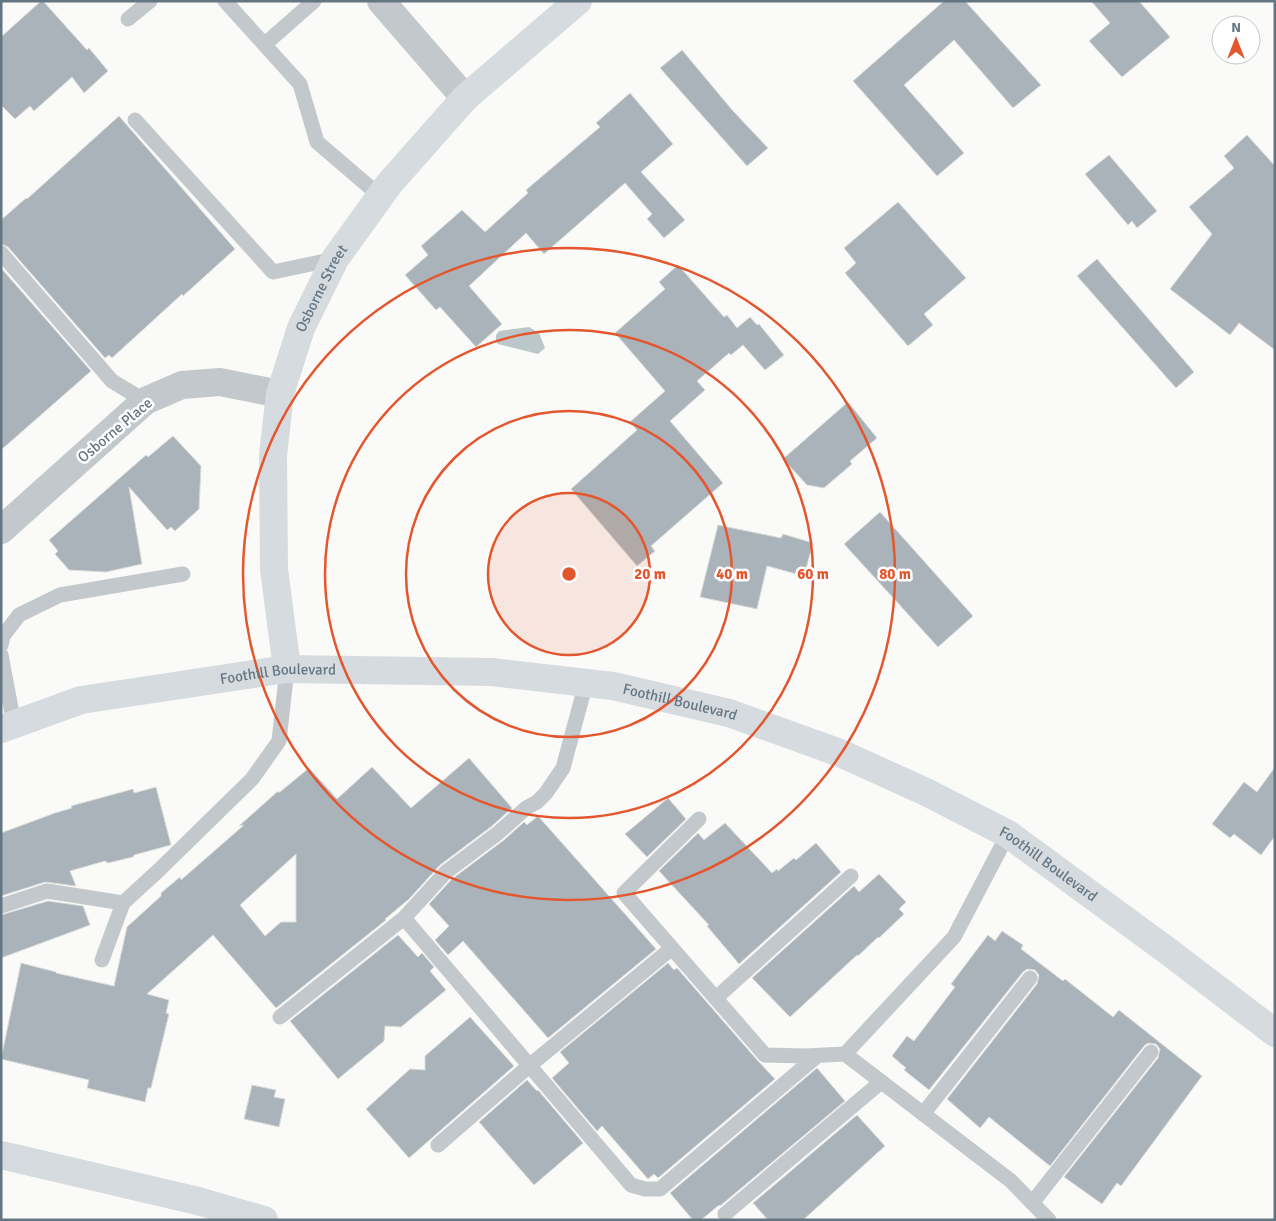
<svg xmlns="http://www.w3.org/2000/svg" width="1276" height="1221" viewBox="0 0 1276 1221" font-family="Signika,sans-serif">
<rect width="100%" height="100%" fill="#fafaf8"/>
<path fill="#bbc7cb" d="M529 327 539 333 545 348 538 354 498 344 496 342V335L499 331Z"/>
<path fill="#aab3b9" stroke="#dcdcda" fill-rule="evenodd" d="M41 1H43L87 50 89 48 108 71 84 93 72 77 34 111 30 106 15 119 1 105V37Z
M944 1H965L1041 85 1013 108 954 40 904 85 964 153 937 176 853 81Z
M1091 1H1139L1170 37 1122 77 1089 41 1110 23Z
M682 50 733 111 768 148 747 166 660 68Z
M630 93 673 144 641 172 685 220 664 238 647 219 652 214 625 183 544 254 526 233 469 286 502 324 476 347 440 307 436 310 405 275 428 255 421 246 462 210 485 232 528 193 526 190 600 127 596 123Z
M119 116 235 249 183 296 182 294 112 358 109 355 105 358 8 247 1 244V220L26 198 27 199Z
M1247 135 1275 166V350L1239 323 1230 335 1170 289 1212 234 1189 207 1234 168 1224 156Z
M1109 155 1157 211 1137 228 1132 221 1128 225 1085 174Z
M898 202 966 278 924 314 933 325 908 346 845 273 856 263 844 248Z
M1097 259 1194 372 1176 388 1077 276Z
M678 265 724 317 727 315 737 328 750 317 757 325 759 324 784 355 765 370 743 345 731 355 729 353 697 381 705 390 670 421 723 483 651 546 655 551 637 566 571 489 637 430 630 422 665 391 615 333 665 289 659 282Z
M1 268 91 371 1 450Z
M848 402 877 438 850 461 852 464 824 488 807 485 783 459Z
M173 436 201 466 199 509 175 531 171 527 167 530 129 487 142 564 106 572 69 570 55 554 58 551 49 540 146 455 148 457Z
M880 512 973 616 938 647 844 544Z
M718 525 781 538 783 534 813 543 804 576 767 566 757 609 700 597Z
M469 758 512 808 492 826 440 865 409 899 385 919 386 920 276 1008 213 935 147 994 169 1000 166 1013 169 1014 151 1088H148L145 1102 87 1088 89 1080 1 1059 21 963 56 972V973L114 986 127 927 161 896V893L180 877 181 880 244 825 239 826 277 792H280L309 768 337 799 372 767 411 808ZM296 854V922H281L265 936 240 905Z
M1275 767V836L1261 855 1234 834 1230 838 1212 824 1244 782 1257 792Z
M156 787 171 845 134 855 133 857 108 863 105 861 70 871 76 886 45 882 1 896V833L55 813 72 808 71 806 133 789 134 793Z
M668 798 686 819 647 857 625 834Z
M538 816 656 949 548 1038 463 941 448 955 435 940 449 926 429 904 452 879 504 840 524 822 527 825Z
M725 823 772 873 777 869 778 871 794 858 796 860 816 843 841 872 739 964 707 926 709 925 659 871 698 833 704 840Z
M879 874 906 902 899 909 904 914 879 938 878 937 858 956 857 955 790 1017 752 978 854 886 859 892Z
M48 901 83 906 90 925 1 958V915Z
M1002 931 1023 945 1021 949 1063 981 1065 979 1113 1017 1119 1010 1202 1076 1121 1186 1117 1183 1102 1204 1064 1177 1158 1058 1160 1049 1156 1044 1148 1043 1144 1046 1050 1166 989 1117 980 1128 947 1099 1037 984 1039 975 1035 970 1027 969 1023 972 929 1090 904 1070 906 1068 892 1056 907 1036 914 1041 955 987 951 984 988 935 995 941Z
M398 935 418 957 422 953 434 967 430 971 446 990 401 1027 385 1026 384 1041 338 1079 290 1021Z
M668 963 674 970 677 968 758 1061 775 1079 658 1178 654 1174 648 1179 602 1126 597 1131 552 1078 569 1063 560 1052Z
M470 1017 514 1066 409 1158 366 1109 410 1069 425 1070V1056Z
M817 1068 845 1101 720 1206 719 1205 701 1220H693L670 1193Z
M527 1080 537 1091 538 1090 583 1143 534 1185 479 1122Z
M252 1085 276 1090 274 1097 285 1099 279 1127 244 1119Z
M857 1115 885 1146 803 1220H768L753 1203Z"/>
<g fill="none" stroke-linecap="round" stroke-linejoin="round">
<path stroke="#c3c8cc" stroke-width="15" d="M225 1 300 84 317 142 380 196
M128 19 150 1
M265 44 314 1
M135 120 273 272 335 259
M1 253 112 381 145 401
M1 645 3 636 19 615 60 595 183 574
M1 655 14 724
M699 819 624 893 765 1055 805 1056 845 1054 1011 1181 1049 1220
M1 906 47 891 123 903
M404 918 446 872 498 833 526 808 537 802 546 793 563 768 586 683
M102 960 123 903 159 870 252 779 279 741 287 669
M716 998 851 876
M280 1017 404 918 631 1185 645 1189H660L817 1056
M845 1054 954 937 1008 834
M923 1114 1030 978
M438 1145 529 1066 672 948
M1032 1203 1151 1052
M725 1214 881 1082"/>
<path stroke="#c3c8cc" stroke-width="28" d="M381 1 465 98
M1 530 145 401 182 385 220 382 280 394"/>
<path stroke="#d6dbdf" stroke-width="28" id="s1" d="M287 669 274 569 273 455 280 394 301 328 335 259 389 184 465 98 578 1"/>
<path stroke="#d6dbdf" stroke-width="28" id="s2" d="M1 729 81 700 287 669 492 672 613 686 729 713 840 753 926 792 1008 834 1169 952 1275 1033"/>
<path stroke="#d6dbdf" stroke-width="28" d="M1 1155 198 1201 264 1220"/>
</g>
<circle cx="569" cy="574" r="81" fill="#e4572e" fill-opacity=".12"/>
<g fill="none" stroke="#e4572e" stroke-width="2.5">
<circle cx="569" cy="574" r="81"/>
<circle cx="569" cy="574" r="163"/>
<circle cx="569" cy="574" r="244"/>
<circle cx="569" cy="574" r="326"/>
</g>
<g text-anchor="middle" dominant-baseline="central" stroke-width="5" stroke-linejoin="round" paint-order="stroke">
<g font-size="15" fill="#657683" stroke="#fff">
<text stroke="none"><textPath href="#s1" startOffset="390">Osborne Street</textPath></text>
<text transform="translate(115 430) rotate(-40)">Osborne Place</text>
<text stroke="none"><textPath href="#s2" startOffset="284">Foothill Boulevard</textPath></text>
<text stroke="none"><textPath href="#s2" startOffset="689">Foothill Boulevard</textPath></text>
<text stroke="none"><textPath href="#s2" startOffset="1094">Foothill Boulevard</textPath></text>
</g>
</g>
<circle cx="569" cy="574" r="8" fill="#e4572e" stroke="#fff" stroke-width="2.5"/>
<g font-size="15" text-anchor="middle" font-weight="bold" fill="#e4572e" stroke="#fff" stroke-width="5" stroke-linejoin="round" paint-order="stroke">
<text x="650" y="579">20 m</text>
<text x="732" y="579">40 m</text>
<text x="813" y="579">60 m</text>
<text x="895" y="579">80 m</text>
</g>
<rect width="1276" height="1221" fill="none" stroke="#657683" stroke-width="5"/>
<g transform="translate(1236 40)"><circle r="24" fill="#ffffff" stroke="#c1c8cd"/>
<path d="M0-4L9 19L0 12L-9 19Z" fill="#e4572e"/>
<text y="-8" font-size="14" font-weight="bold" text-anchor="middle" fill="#657683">N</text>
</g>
</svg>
